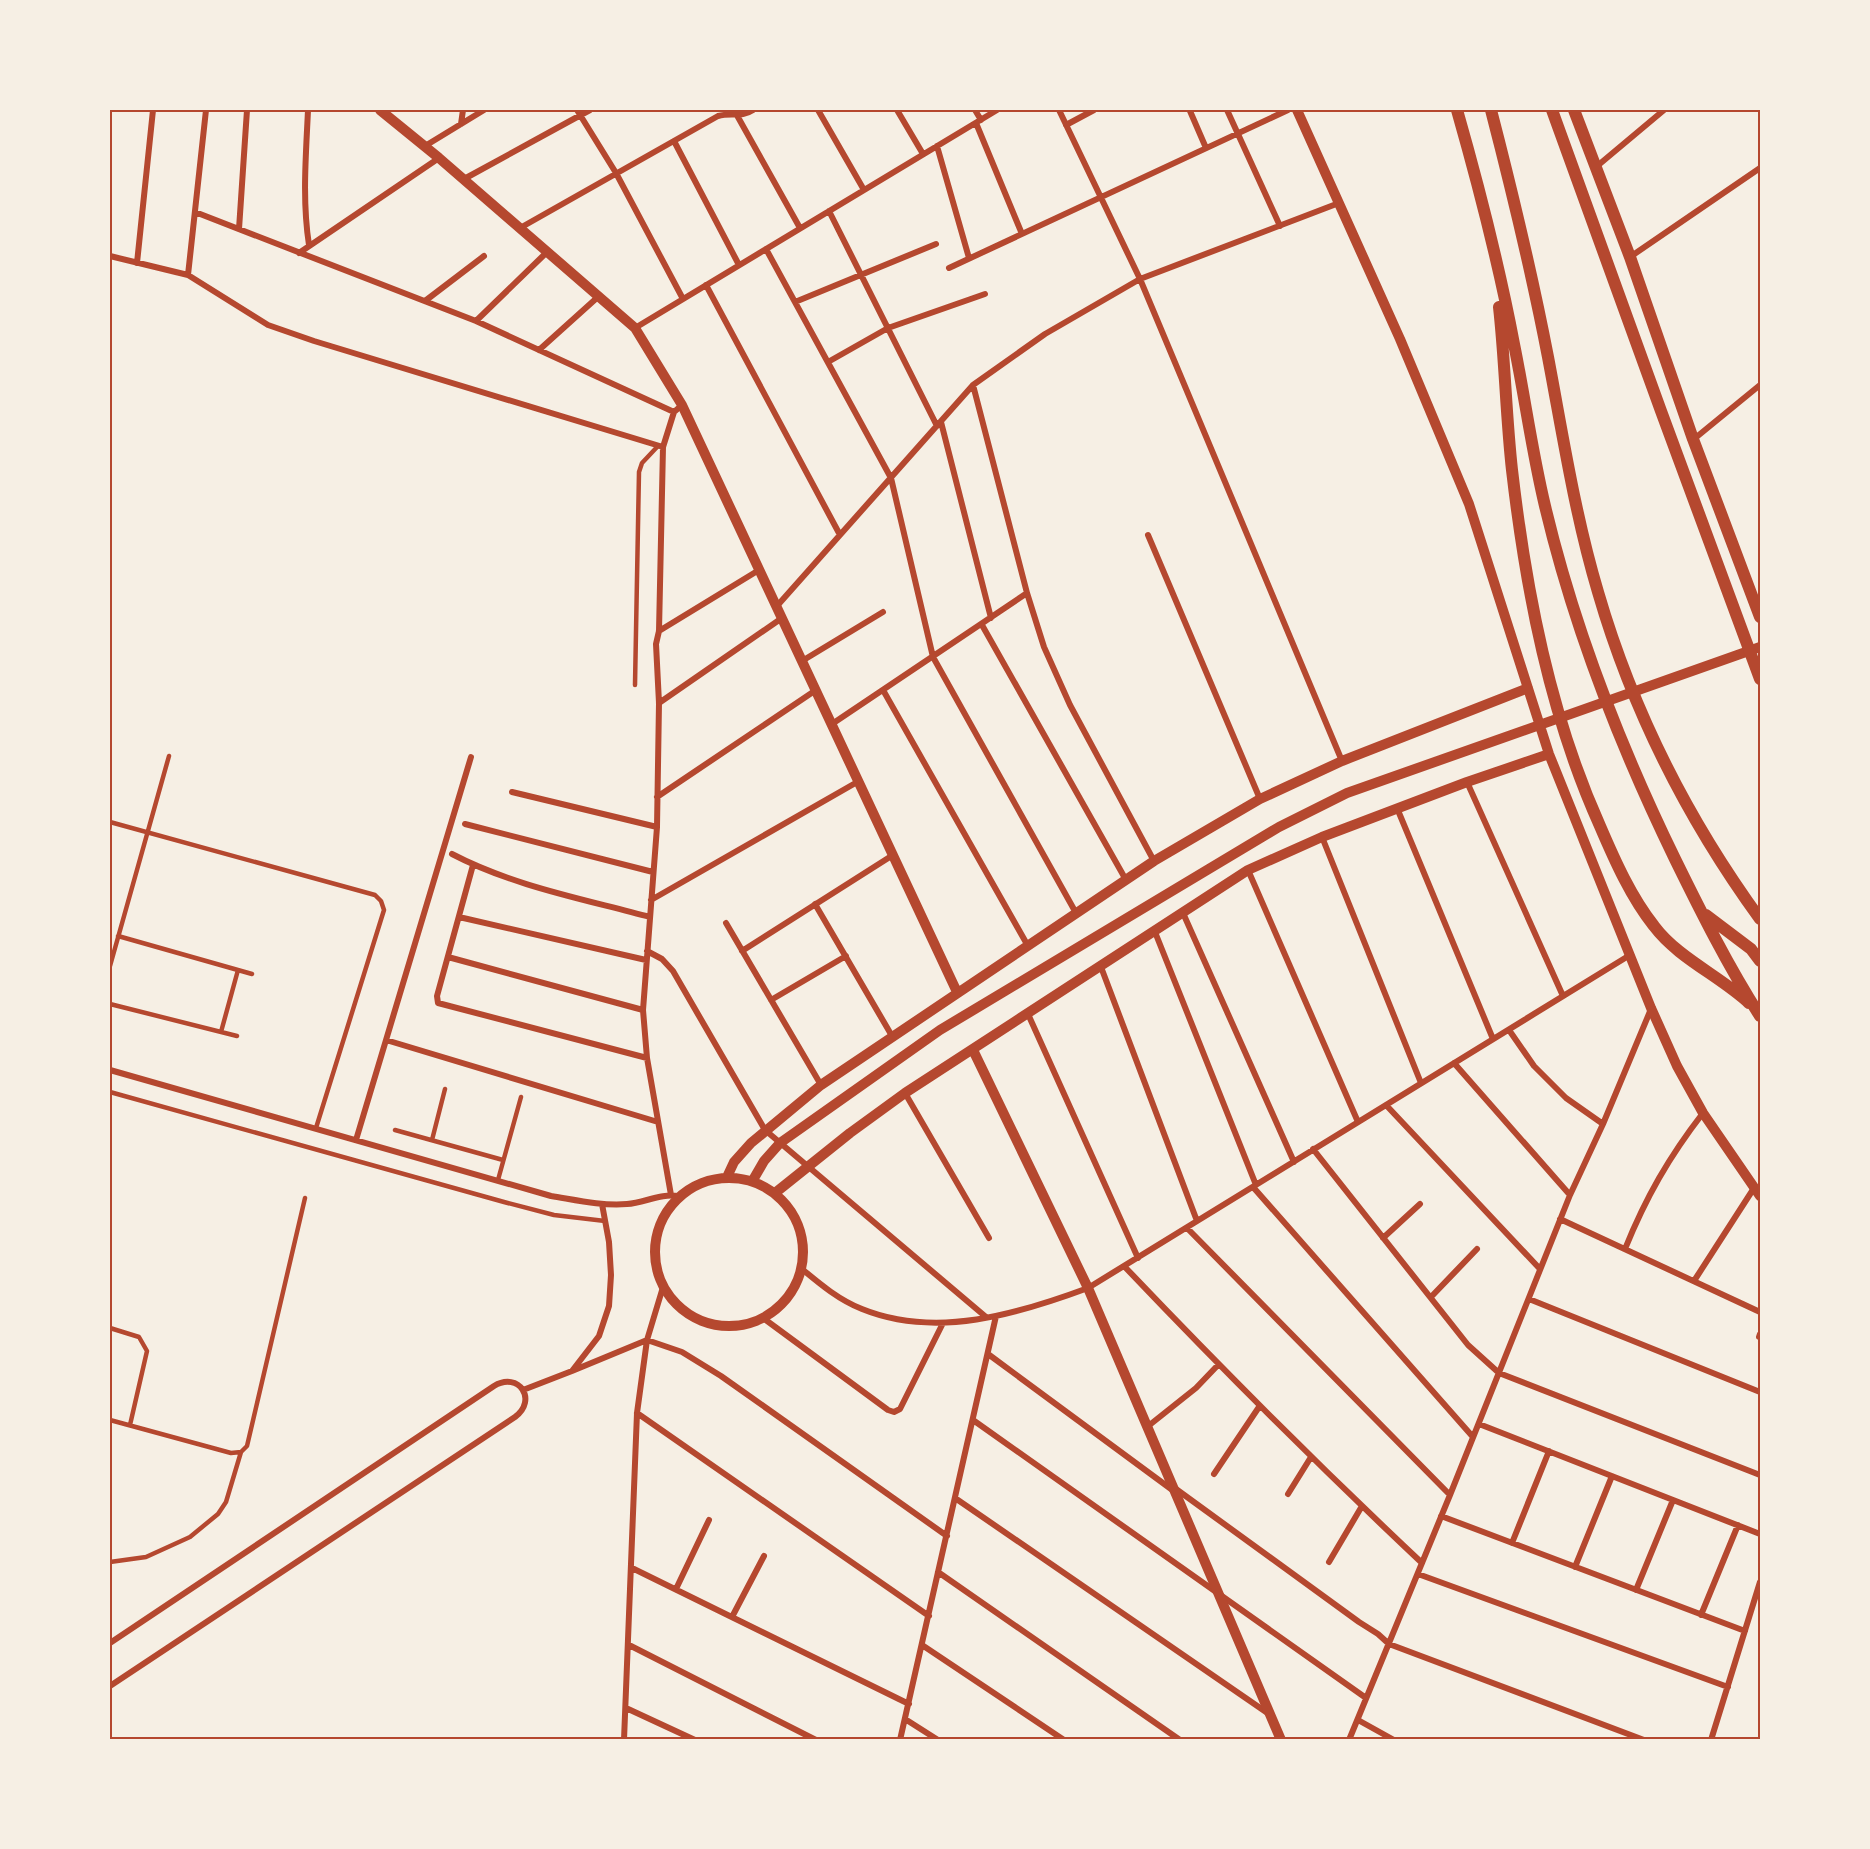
<svg xmlns="http://www.w3.org/2000/svg" width="1870" height="1849" viewBox="0 0 1870 1849" font-family="'Nunito Sans',sans-serif">
<rect width="100%" height="100%" fill="#f6efe4"/>
<g fill="none" stroke-linecap="round" stroke-linejoin="round">
<path stroke="#b5482f" stroke-width="4.5" d="M635 685 639 472 642 463 658 446
M110 822 375 895 381 901 384 910 316 1128
M118 936 252 974
M110 966 169 756
M110 1004 237 1036
M221 1032 238 970
M110 1092 504 1202 554 1215 605 1221
M395 1130 503 1160
M432 1140 445 1089
M498 1180 521 1097
M110 1328 139 1337 147 1351 130 1425
M110 1420 231 1453 241 1452 247 1446 305 1198
M110 1562 146 1557 190 1537 218 1514 226 1502 241 1452"/>
<path stroke="#b5482f" stroke-width="6" d="M308 110C306 155 302 200 309 245
M577 110 616 173 683 299
M734 110 800 228
M818 110 864 190
M897 110 923 154
M975 110 981 120
M1059 110 1140 279 1342 761
M1227 110 1280 226
M1190 111 1206 148
M976 123 1022 234
M461 124 463 110
M1066 125 1094 110
M674 141 739 265
M425 146 484 110
M937 146 969 258
M1596 167 1664 110
M464 179 590 110
M829 211 937 426
M195 212 476 321 674 412
M520 228 718 116C732 112 741 118 753 110
M239 229 247 110
M766 249 891 478 933 657 1076 913
M299 253 439 158
M110 256 188 275 268 325 314 341 663 447
M1630 257 1760 168
M137 263 153 110
M949 268 1288 110
M188 275 206 110
M706 285 840 535
M425 301 484 256
M795 302 936 244
M476 321 547 252
M635 328 997 110
M539 350 599 296
M828 362 888 328 985 294
M973 385 1027 593 1044 647 1070 705 1154 861
M941 422 991 618
M1694 439 1760 385
M1148 535 1260 799
M777 606 973 385 1045 334 1140 279 1339 203
M982 625 1126 880
M659 631 759 570
M802 661 883 612
M883 690 1028 946
M659 703 782 618
M832 724 1027 593
M1467 782 1563 996
M512 792 657 827
M657 797 816 690
M1397 808 1493 1039
M465 824 653 872
M1322 837 1421 1083
M452 854C513 886 584 899 650 917
M473 865 437 996 438 1003 647 1058
M1248 870 1358 1122
M651 900 859 781
M815 904 892 1036
M1183 913 1294 1162
M459 917 646 960
M726 923 821 1085
M1155 932 1256 1185
M647 951 662 959 673 971 765 1130 986 1317
M742 951 893 855
M448 957 643 1010
M1101 967 1197 1221
M771 1000 846 956
M1028 1014 1138 1258
M1509 1030 1534 1066 1566 1098 1603 1124
M386 1040 658 1122
M1454 1063 1570 1195
M110 1070 551 1196C576 1200 601 1206 627 1204 644 1203 661 1193 678 1196
M905 1093 989 1238
M1386 1105 1540 1269
M356 1140 471 757
M1313 1149 1468 1345 1499 1373 1760 1475
M1253 1187 1473 1437
M671 1195 647 1058 643 1010 657 827 659 703 656 644 659 631 663 447 674 412 682 405
M1560 1219 1760 1312
M1187 1228 1450 1495
M1383 1238 1420 1204
M1625 1249C1646 1197 1669 1157 1703 1113
M1124 1266C1221 1368 1320 1467 1422 1563
M802 1269C820 1284 839 1300 862 1309 936 1339 1018 1314 1088 1288L1630 955
M1694 1281 1754 1188
M1431 1297 1477 1249
M1529 1299 1760 1392
M763 1318 888 1410 894 1412 900 1409 943 1323
M1759 1337 1760 1334
M988 1354 1171 1489
M572 1371 647 1340 682 1352 721 1376 947 1536
M523 1390 572 1371 599 1336 609 1306 611 1275 609 1242 602 1204
M637 1413 929 1616
M973 1420 1366 1698
M1479 1424 1760 1534
M1147 1427 1196 1388 1218 1365
M1214 1474 1259 1407
M1176 1489 1359 1622 1378 1634 1389 1644 1644 1740
M1288 1494 1311 1457
M955 1498 1266 1712
M1441 1516 1745 1631
M1512 1543 1549 1451
M1329 1562 1362 1506
M1575 1567 1612 1476
M632 1568 909 1704
M938 1572 1180 1740
M1418 1574 1728 1687
M676 1589 709 1520
M1636 1590 1673 1500
M1701 1615 1738 1525
M732 1617 764 1556
M110 1643 494 1386C519 1371 538 1400 515 1417L110 1686
M629 1645 816 1740
M922 1645 1064 1740
M626 1708 695 1740
M905 1719 938 1740
M1358 1720 1394 1740
M624 1740 637 1413 647 1340 663 1287
M900 1740 996 1316
M1349 1740 1450 1495 1570 1195 1603 1124 1651 1009
M1711 1740 1760 1582"/>
<path stroke="#b5482f" stroke-width="10" d="M380 110 439 158 635 328 682 405 957 992
M1297 110 1400 339 1469 504 1549 754 1651 1008 1677 1066 1703 1113 1760 1196
M973 1050 1088 1288 1281 1740
M727 1177 734 1162 751 1143 821 1085 1154 861 1260 799 1342 761 1528 688
M655 1252a74 74 0 1 1 148 0a74 74 0 1 1-148 0Z
M753 1180 764 1161 780 1143 940 1030 1279 827 1347 793 1760 647
M775 1193 850 1133 905 1093 1248 870 1322 837 1467 782 1549 754"/>
<path stroke="#b5482f" stroke-width="12" d="M1457 110C1479 187 1499 265 1514 344 1525 398 1532 452 1545 506 1574 628 1620 746 1675 859 1701 912 1728 966 1760 1016
M1491 110C1512 191 1532 274 1548 357 1563 436 1575 515 1598 592 1632 709 1688 820 1760 919
M1552 110 1661 411 1760 679
M1574 110 1630 257 1693 439 1760 617
M1499 307C1505 361 1506 416 1512 470 1526 591 1550 715 1600 826 1615 861 1631 897 1654 926 1678 958 1720 976 1749 1003
M1706 915 1751 949 1760 961"/>
</g>
<rect width="1870" height="1849" fill="none" stroke="#f6efe4" stroke-width="222"/>
<rect x="111" y="111" width="1648" height="1627" fill="none" stroke="#b5482f" stroke-width="2"/>
</svg>
